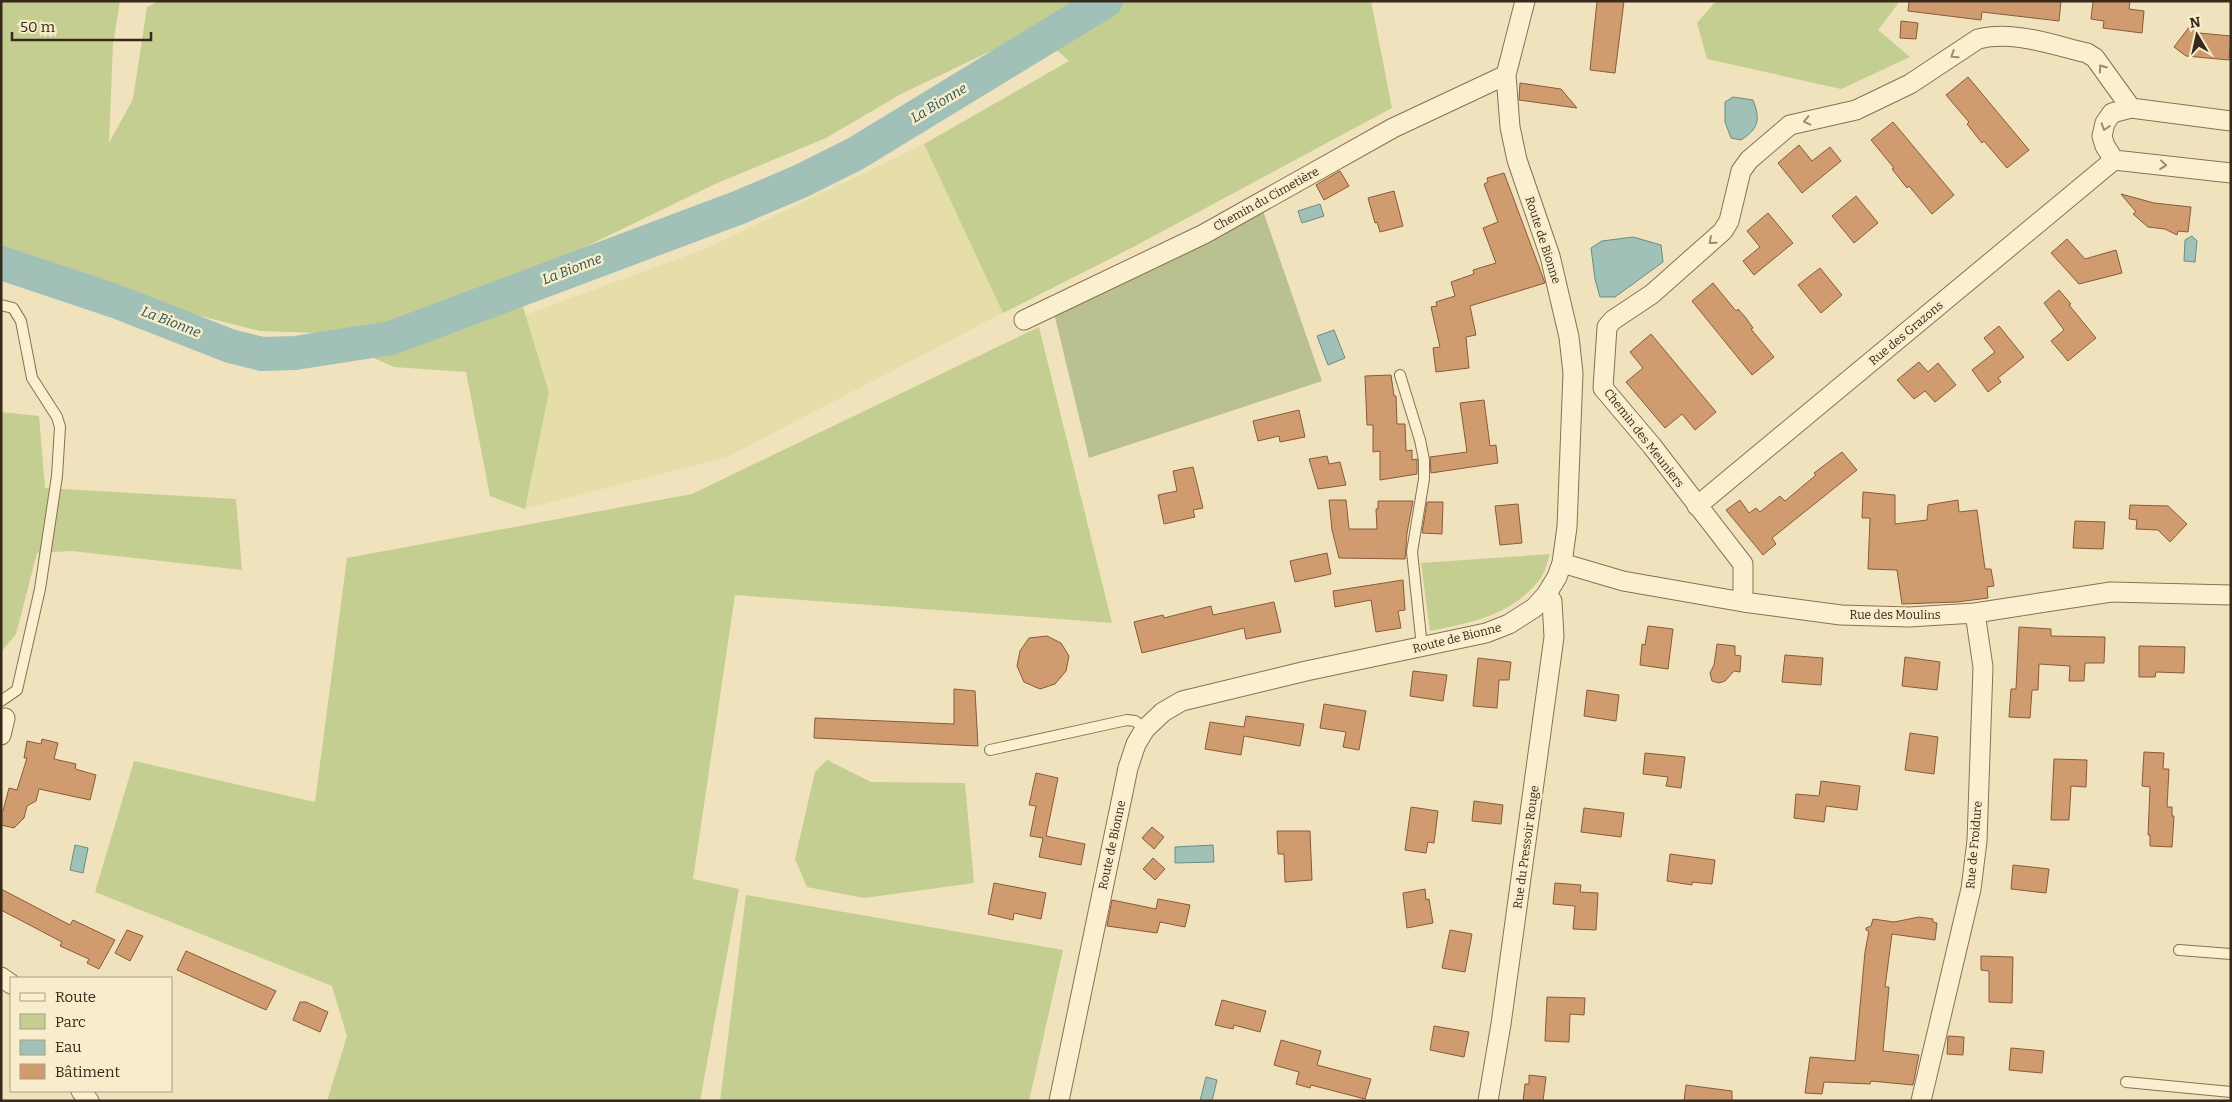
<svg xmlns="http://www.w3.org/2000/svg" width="2232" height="1102" viewBox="0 0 2232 1102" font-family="Bitter,serif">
<rect width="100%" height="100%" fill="#f0e2bc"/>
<path fill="#e5dea9" d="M924 144 1003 313 727 457 525 509 549 392 525 315 705 249Z"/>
<path fill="#c4ce90" d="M1 1H120L113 44 109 143 133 99 147 7 159 1H1371L1392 108 1135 246 1003 313 924 144 1069 61 1035 30 901 94 826 138 715 184 515 281 549 392 525 509 490 496 466 372 394 367 318 333 260 331 177 310 102 282 101 294 1 265Z
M1716 1H1900L1878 30 1910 57 1841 89 1707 59 1697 23Z
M1039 327 1112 623 735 595 693 879 739 889 700 1101H327L347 1036 332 986 95 892 134 761 315 802 347 558 692 494Z
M1 412 39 416 45 488 236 499 242 570 72 551 37 553 16 634 1 652Z
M1550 554C1547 562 1545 573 1540 579 1511 616 1472 622 1430 631L1421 563Z
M827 760 871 782 965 783 974 883 864 898 807 887 795 859 815 772Z
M746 895 1063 950 1029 1101H720Z"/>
<path fill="#bac190" d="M1261 205 1322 381 1089 458 1054 313Z"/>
<path fill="#a0c0b8" stroke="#678e85" d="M1733 97 1753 100C1761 120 1758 129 1741 140L1731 138 1725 122V102Z
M1320 204 1324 216 1302 223 1298 211Z
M2192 236 2197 241 2195 262 2184 261 2185 240Z
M1633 237 1661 245 1663 262 1615 297H1600L1595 279 1591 248 1602 241Z
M1334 330 1345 358 1328 365 1317 336Z
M75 845 88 848 83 873 70 870Z
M1213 845 1214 862 1175 863V847Z
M1206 1077 1217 1080 1212 1101H1200Z"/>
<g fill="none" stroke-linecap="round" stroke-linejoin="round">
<path stroke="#a0c0b8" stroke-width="34" d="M1 263 115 301 230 346 262 354 295 353 391 338 740 207 801 181 855 154 1106 1"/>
</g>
<path fill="#d09b6f" stroke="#885b3a" d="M1597 1H1624L1615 73 1590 70Z
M1909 1H2061L2059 21 1982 12 1981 20 1908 11Z
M2093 1H2130L2129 9 2144 11 2142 33 2103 28 2104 21 2091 19Z
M1901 21 1918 23 1916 39 1900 38Z
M2190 26 2199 33 2231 36 2229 60 2186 56 2174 47Z
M1968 77 2029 150 2007 168 1984 141 1982 143 1967 124 1969 122 1946 95Z
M1520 83 1561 89 1577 108 1519 100Z
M1893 122 1954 195 1932 214 1909 186 1907 188 1892 169 1894 168 1871 140Z
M1799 145 1812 161 1830 147 1841 161 1802 193 1778 163Z
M1340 171 1349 186 1324 200 1316 185Z
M1504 173 1545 283 1470 306 1476 335 1466 337 1469 368 1436 372 1433 348 1440 347 1431 307 1437 306 1436 302 1455 296 1451 282 1474 274 1473 270 1496 263 1483 228 1498 222 1484 184 1488 182 1487 178Z
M1394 191 1403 226 1380 232 1377 222 1375 223 1368 198Z
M2121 194 2154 203 2191 207 2188 232 2178 231 2177 235 2165 229 2148 227 2133 214 2136 212Z
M1856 196 1878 223 1854 243 1832 216Z
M1768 213 1793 243 1754 275 1743 261 1760 247 1747 231Z
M2067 239 2085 259 2116 250 2122 273 2079 284 2051 253Z
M1820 268 1842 295 1821 313 1798 285Z
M1713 283 1736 311 1738 309 1746 318 1753 328 1751 329 1774 357 1752 375 1692 301Z
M2059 290 2071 304 2069 305 2096 338 2068 361 2051 341 2064 330 2044 303Z
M1999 326 2024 357 1998 378 2001 382 1988 392 1972 370 1995 352 1984 338Z
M1651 334 1716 412 1695 430 1682 414 1665 428 1626 382 1643 368 1630 352Z
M1919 362 1928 372 1938 363 1956 385 1935 402 1925 391 1914 399 1897 380Z
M1391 375 1394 396H1396L1397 424H1405L1406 451 1412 450V460L1417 459V474L1380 480V451L1373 452V425H1367L1365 376Z
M1484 400 1490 446 1496 445 1498 463 1431 473 1430 457 1467 452 1460 403Z
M1299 410 1305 437 1280 442 1279 436 1258 441 1253 421Z
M1842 452 1857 470 1772 538 1776 544 1763 555 1726 510 1740 500 1749 513 1756 508 1760 512 1780 496 1785 501 1816 475 1814 473Z
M1327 456 1329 464 1340 462 1346 485 1318 489 1309 459Z
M1193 467 1203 508 1193 510 1195 517 1164 524 1158 495 1177 491 1173 471Z
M1863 492 1895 495V524L1927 520 1928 505 1958 500 1959 512 1977 510 1985 569H1991L1994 586 1987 587 1988 598 1957 602 1902 604 1897 570 1868 569 1870 518H1862Z
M1329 500H1346L1349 529H1377L1376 509H1378V501H1413L1407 533 1405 559 1339 558 1332 530Z
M1427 502H1443L1442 534 1422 533Z
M1518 504 1522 543 1500 545 1495 506Z
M2130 505 2168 506 2187 524 2170 542 2158 530 2136 529 2137 520 2129 519Z
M2075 521 2105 522 2103 549 2073 548Z
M1327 553 1331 574 1295 582 1290 561Z
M1403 580 1405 610 1398 611 1401 628 1376 632 1371 600 1335 607 1333 591Z
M1274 602 1281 632 1246 639 1244 628 1142 653 1134 622 1163 615 1164 618 1211 606 1213 615Z
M1648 626 1673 629 1668 669 1640 665 1642 644 1645 645Z
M2019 627 2051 629V636L2105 637 2104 663H2085L2084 681H2069L2070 666 2039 664 2038 690H2032L2030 718 2009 717 2011 689H2016Z
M1047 636 1061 643 1069 656 1066 671 1055 684 1040 689 1024 682 1017 666 1020 651 1029 638Z
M1717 644 1735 646V655L1741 656 1740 672 1734 671 1725 681 1719 683 1712 681 1710 673 1714 665Z
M2139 646 2185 647 2184 673 2156 672 2155 677H2139Z
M1785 655 1823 658 1821 685 1782 682Z
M1905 657 1940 662 1937 690 1902 686Z
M1478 658 1511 662 1509 680H1499L1497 708 1473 706Z
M1413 671 1447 675 1443 701 1410 696Z
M954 689 975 691 978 746 814 738 815 718 954 724Z
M1587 690 1619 695 1616 721 1584 716Z
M1324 704 1366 711 1359 750 1343 747 1346 732 1320 728Z
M1246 716 1304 724 1300 746 1244 736 1241 755 1205 749 1210 722 1244 727Z
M1910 733 1938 737 1934 774 1905 770Z
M42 739 58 743 54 759 76 764 75 769 96 775 90 800 39 789 36 801 27 806 24 818 14 828 1 825V810L3 811 9 788 17 790 27 758H24L27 741 41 744Z
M2144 752 2164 753 2163 769H2169L2167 807H2172V816H2174L2172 847 2150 846V835H2148L2150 787 2142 786Z
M1645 753 1685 757 1681 788 1666 786 1668 777 1643 774Z
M2054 759 2087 760 2086 787 2071 786 2069 820H2051Z
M1036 773 1058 778 1046 836 1085 844 1081 865 1039 857 1043 838 1030 836 1036 806 1029 805Z
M1821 781 1860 786 1857 810 1826 806 1824 822 1794 818 1796 794 1819 796Z
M1474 801 1503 805 1501 824 1472 821Z
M1411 807 1438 811 1434 843 1428 842 1426 853 1405 850Z
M1584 808 1624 813 1621 837 1581 832Z
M1152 827 1164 837 1154 849 1142 838Z
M1277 831H1310L1312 880 1285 882 1284 854H1278Z
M1670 854 1715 860 1712 884 1692 882V885L1667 881Z
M1153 858 1165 869 1155 880 1143 869Z
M2013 865 2049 869 2046 893 2011 889Z
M994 883 1046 893 1041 919 1014 913 1013 920 988 914Z
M1555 883 1581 885 1580 892 1598 893 1596 930 1573 929 1575 906 1553 904Z
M1 889 70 925 73 920 115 940 99 969 87 963 89 959 60 946 62 942 1 910Z
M1425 889 1426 900 1429 899 1433 923 1407 928 1403 893Z
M1158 899 1190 905 1185 927 1160 922 1157 933 1107 926 1112 900 1156 909Z
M1919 917 1933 919V922L1937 923 1935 940 1892 934 1885 987H1889L1883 1051 1919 1055 1913 1085 1871 1081 1870 1084 1824 1082 1822 1094 1805 1093 1810 1057 1855 1061 1865 952 1869 931 1866 930V928L1871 926 1873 919 1894 922Z
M127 930 143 936 130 961 115 953Z
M1450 930 1472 934 1465 972 1442 968Z
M186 951 276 991 266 1010 177 970Z
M1981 956 2013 957 2012 1003 1989 1002V971L1981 970Z
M1547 997 1585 998 1584 1015 1570 1014 1569 1042 1545 1041Z
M1222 1000 1266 1011 1260 1032 1234 1025 1233 1029 1215 1025Z
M300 1002H306L328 1012 320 1032 293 1020Z
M1434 1026 1469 1032 1464 1057 1430 1050Z
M1948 1036 1964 1037 1963 1055 1947 1054Z
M1281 1040 1321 1051 1317 1065 1371 1079 1365 1099 1311 1085 1310 1088 1296 1084 1299 1072 1274 1065Z
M2011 1048 2044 1051 2042 1073 2009 1070Z
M1529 1075 1546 1077 1543 1101H1523L1525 1084H1529Z
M1686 1085 1732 1091V1101H1684Z"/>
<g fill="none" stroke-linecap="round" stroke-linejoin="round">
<defs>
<path id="lane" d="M1 305 13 308 21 321 32 378 57 417 60 427 57 476 40 589 17 690 1 701
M1400 375 1420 440 1424 460V479L1412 552 1422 647
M990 750 1127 720 1135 721 1145 729
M2179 950 2231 954
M2126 1082 2231 1092"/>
<path id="street" d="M2114 160 2105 146 2102 136 2105 123 2112 113 2131 108 2231 121
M1024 320 1204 234 1393 128 1506 75
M1697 506 2114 160 2231 173
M1562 563 1623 581 1743 602 1841 615 1909 617 1975 613 2111 592 2231 595
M1743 602V564L1652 446 1603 388 1607 327 1613 320 1652 294 1723 231 1729 221 1741 171 1749 160 1790 125 1856 110 1910 84 1978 39C2013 30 2053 45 2087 53L2095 58 2131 108
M1 735 5 718
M1 977 11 984
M81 1091 89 1101
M1059 1101 1128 768 1136 744 1145 729 1163 712 1182 701 1306 671 1486 633 1509 624 1534 608 1546 595 1557 577 1562 563 1567 527 1573 373 1569 337 1550 256 1517 160 1510 127 1506 75 1525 1
M1488 1101 1501 1024 1554 637 1552 601 1546 595
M1921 1101 1971 889 1977 841 1983 667 1975 613"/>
</defs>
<use href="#lane" stroke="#877155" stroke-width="12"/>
<use href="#street" stroke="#877155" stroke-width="21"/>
<use href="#lane" stroke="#faefcf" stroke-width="10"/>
<use href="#street" stroke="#faefcf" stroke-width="19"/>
</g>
<defs><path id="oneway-chevron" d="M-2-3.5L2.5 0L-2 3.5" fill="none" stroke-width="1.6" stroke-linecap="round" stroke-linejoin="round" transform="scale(1.25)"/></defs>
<g stroke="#988c74">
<use href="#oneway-chevron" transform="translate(1954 55) rotate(147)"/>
<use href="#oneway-chevron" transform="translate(2102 68) rotate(-126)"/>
<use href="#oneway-chevron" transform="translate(1807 121) rotate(167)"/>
<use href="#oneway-chevron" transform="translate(2105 127) rotate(108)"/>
<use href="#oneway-chevron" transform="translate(2163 165) rotate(6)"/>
<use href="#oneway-chevron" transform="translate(1712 241) rotate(139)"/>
</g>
<g text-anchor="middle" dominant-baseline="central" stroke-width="5" stroke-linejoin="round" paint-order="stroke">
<g font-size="12" fill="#36281a" stroke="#f7eccb">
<text transform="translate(1266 199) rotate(-29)">Chemin du Cimetière</text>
<text transform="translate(1543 240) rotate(72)">Route de Bionne</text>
<text transform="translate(1906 333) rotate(-40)">Rue des Grazons</text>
<text transform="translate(1644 438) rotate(52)">Chemin des Meuniers</text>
<text x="1895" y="615">Rue des Moulins</text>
<text transform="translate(1457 638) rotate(-14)">Route de Bionne</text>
<text transform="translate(1112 845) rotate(-78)">Route de Bionne</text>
<text transform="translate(1974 845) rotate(-85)">Rue de Froidure</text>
<text transform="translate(1526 847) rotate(-82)">Rue du Pressoir Rouge</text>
</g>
<g font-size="14" font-style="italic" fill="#295655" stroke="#f7eccb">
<text transform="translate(939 103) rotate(-31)">La Bionne</text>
<text transform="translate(572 269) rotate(-21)">La Bionne</text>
<text transform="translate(171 322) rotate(21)">La Bionne</text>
</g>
</g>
<rect width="2232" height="1102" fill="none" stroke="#36281a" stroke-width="5"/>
<rect x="10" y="977" width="162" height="115" fill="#f7eccb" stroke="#aa9e84"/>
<rect x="20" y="993" width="25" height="8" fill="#faefcf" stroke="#aa9e84"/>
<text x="55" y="1002" font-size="15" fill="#36281a">Route</text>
<rect x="20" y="1014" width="25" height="15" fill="#c4ce90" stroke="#aa9e84"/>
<text x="55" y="1027" font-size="15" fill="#36281a">Parc</text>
<rect x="20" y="1040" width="25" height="15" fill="#a0c0b8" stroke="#aa9e84"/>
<text x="55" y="1052" font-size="15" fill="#36281a">Eau</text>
<rect x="20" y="1064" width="25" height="15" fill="#d09b6f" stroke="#aa9e84"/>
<text x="55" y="1077" font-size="15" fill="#36281a">Bâtiment</text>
<g transform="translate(2197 35) rotate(351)" stroke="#f7eccb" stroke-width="4" paint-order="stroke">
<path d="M0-4L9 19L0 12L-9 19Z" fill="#36281a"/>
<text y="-8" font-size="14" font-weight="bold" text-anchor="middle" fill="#36281a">N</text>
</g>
<path d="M12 32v8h139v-8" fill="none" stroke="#36281a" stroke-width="2.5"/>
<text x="20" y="32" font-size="15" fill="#36281a" stroke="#f7eccb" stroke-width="4" paint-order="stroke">50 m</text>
</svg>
